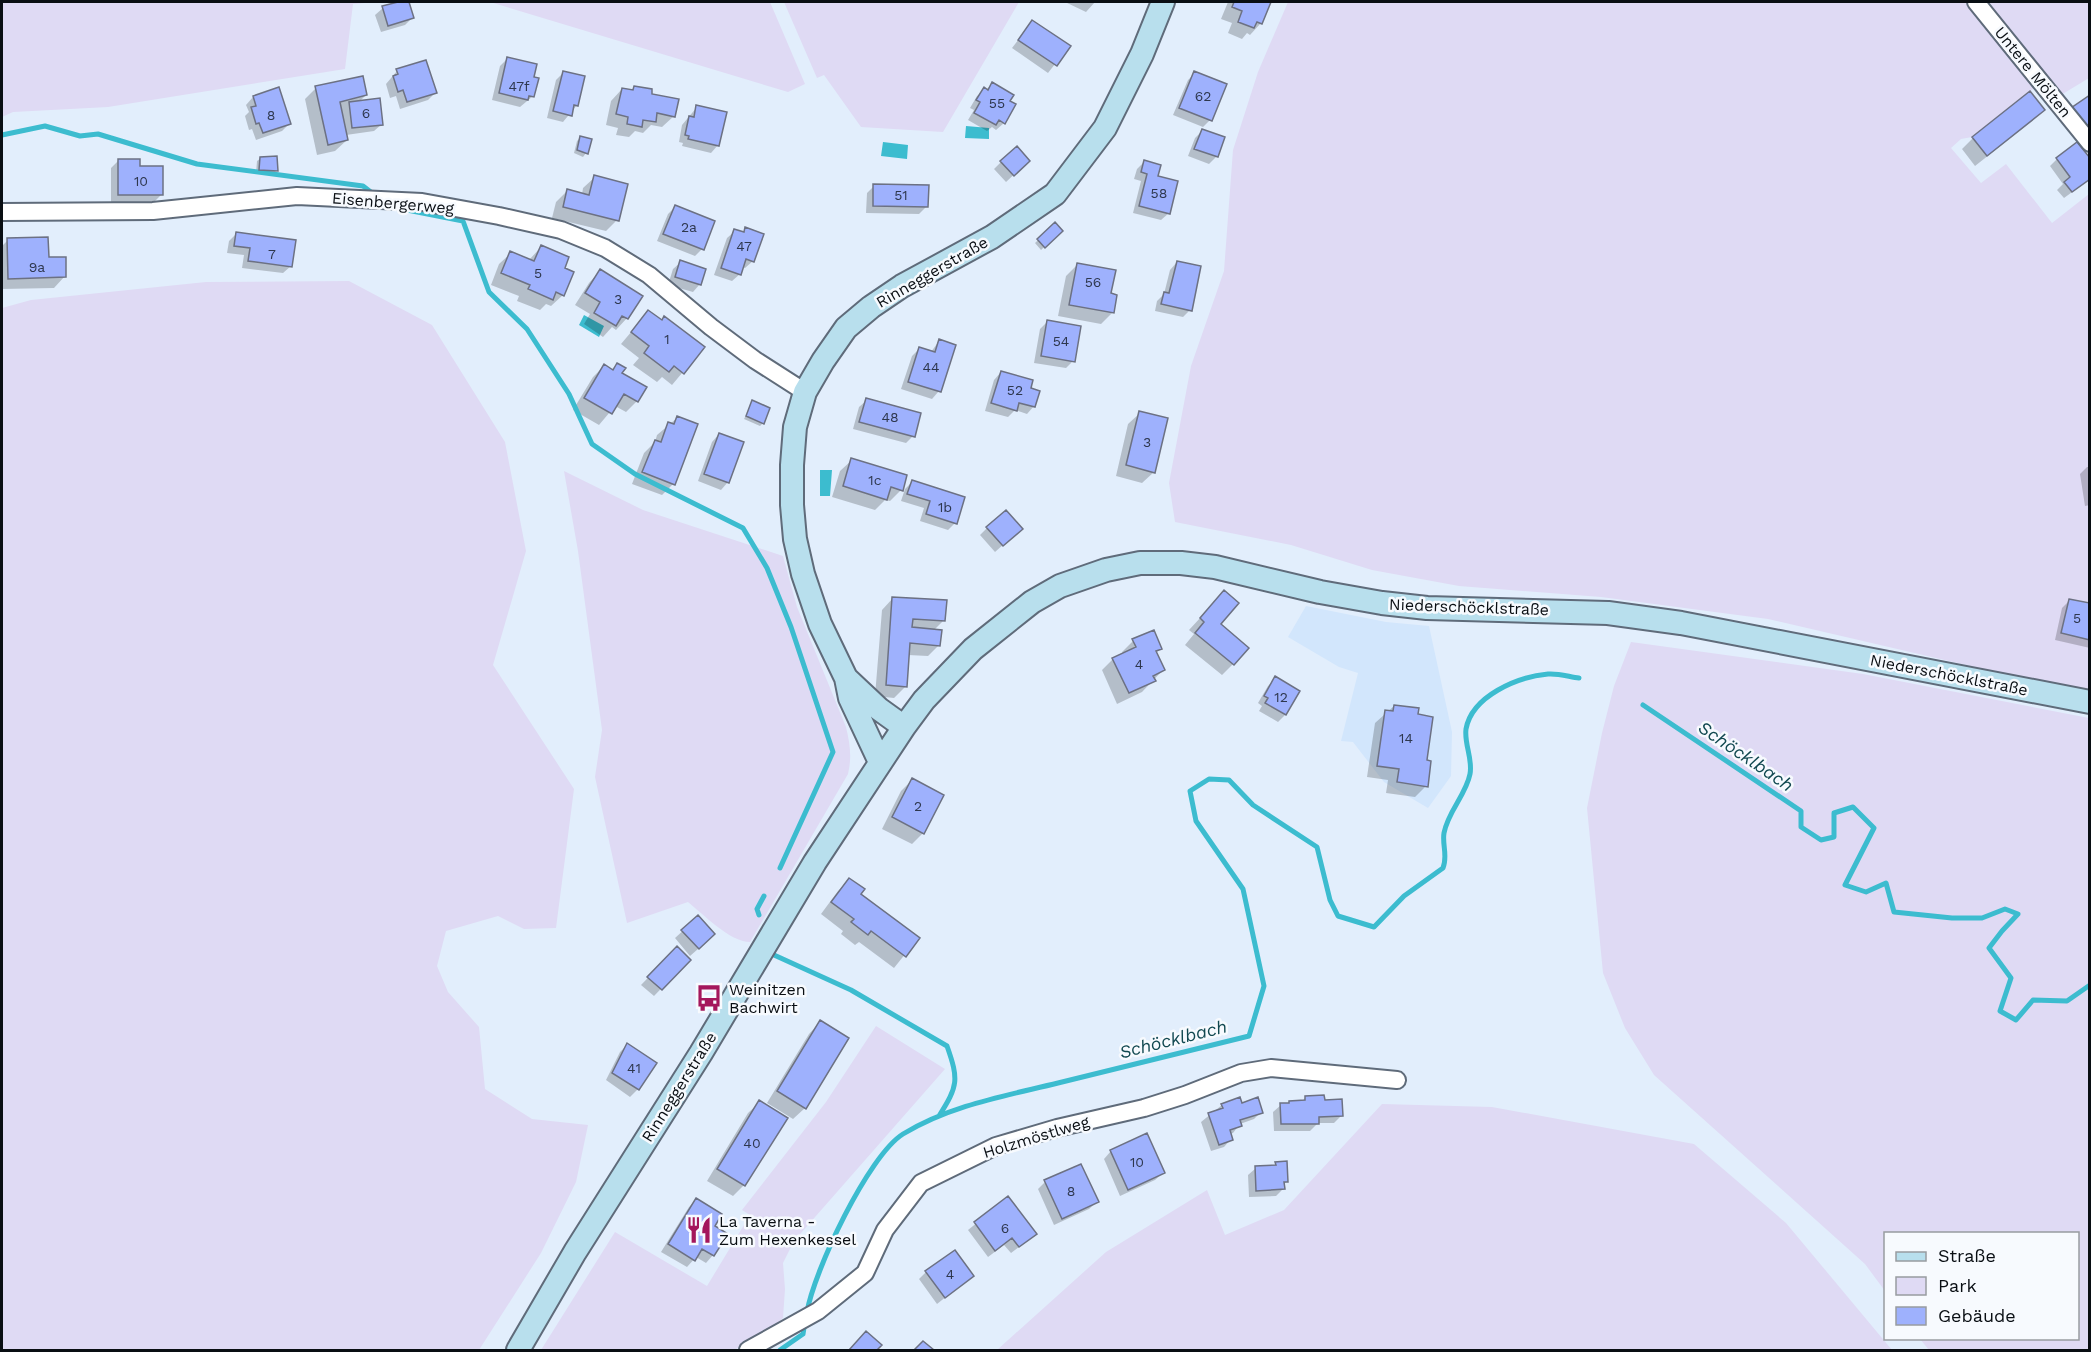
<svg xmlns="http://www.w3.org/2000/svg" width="2091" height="1352" viewBox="0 0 2091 1352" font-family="'Work Sans',sans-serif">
<rect width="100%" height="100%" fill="#e2eefc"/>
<path fill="#d2e6fc" d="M1306 606 1386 622 1429 626 1452 732 1451 776 1428 808 1384 782 1353 742 1341 741 1358 673 1339 667 1288 637Z"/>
<path fill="#dfdaf4" d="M2 2H377L353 4 345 69 108 107 13 112 2 117Z
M490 2H770L805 84 788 92Z
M784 2H1019L943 132 861 127 824 75 817 78Z
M1288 2H1971L2038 85 1972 137 1961 139 1951 148 1981 183 2006 164 2052 223 2089 194V691L2022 678 1768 619 1601 597 1459 586 1372 570 1291 545 1175 522 1169 483 1191 366 1224 271 1233 150 1258 72Z
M1988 2H2089V78L2061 95Z
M349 281 432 325 505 442 526 551 493 665 574 789 556 928 524 929 498 916 446 931 437 966 448 992 479 1027 485 1089 532 1119 588 1125 576 1182 541 1253 479 1350H2V308L31 300 206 282Z
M564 471 643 510 783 556 797 607 846 727C850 744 852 757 848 774L750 942C730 942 703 914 688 902L627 923 595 777 602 730 578 551Z
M1631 642 1863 674 2089 718V1350H1929L1920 1339 2078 1338V1234H1886L1885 1291 1865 1264 1654 1075 1625 1028 1603 973 1587 808 1602 733 1614 686Z
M876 1026 945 1069 794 1241 783 1263 785 1289 783 1318 764 1334 734 1350H541L615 1232 707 1286 750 1215 742 1210 826 1102Z
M1382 1104 1492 1107 1694 1144 1786 1223 1892 1350H997L1106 1252 1207 1190 1225 1235 1284 1210Z"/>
<path fill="#3cbccf" d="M966 126 989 128V139L965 138Z
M883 142 908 145 907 159 881 156Z
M584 315 604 326 599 337 579 325Z
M820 470H832L830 496H820Z"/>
<path fill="#0003" d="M403 2H407L412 18 405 25 381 32 375 15 383 8Z
M1065 2H1095L1086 12Z
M1228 2H1269L1261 23 1250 35 1247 33 1242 39 1228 33 1232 23 1221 19Z
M1032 22 1069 46 1048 73 1012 48Z
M507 59 532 78 533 96 520 107 492 100 500 66Z
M397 71 435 93 428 100 400 109 396 96 390 98 386 84Z
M564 72 577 105 563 122 547 118 556 80Z
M1195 73 1210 120 1203 127 1173 115 1188 80Z
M993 84 1008 102 1004 123 996 130 992 127 987 131 968 120 974 110 970 108 977 96Z
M634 87 650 95 674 116 662 127 651 125 643 133 635 131 629 137 616 135 618 128 606 125 611 101 622 89 631 91Z
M316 88 366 95 358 103 382 124 374 131 346 135 347 140 335 151 317 155 305 99Z
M253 97 289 124 282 131 256 140 252 129 249 130 245 116 249 112 246 105Z
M2090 97V126L2073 137 2061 120 2072 109Z
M697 107 718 145 711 153 682 146 683 143 679 142 682 125Z
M2043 110 2032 121 1975 166 1962 149 1973 138Z
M1202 131 1217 156 1209 164 1188 156 1195 138Z
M580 138 586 153 583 157 574 153 577 141Z
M261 158 276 171 273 174 256 173 257 161Z
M2057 159 2090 179 2064 198 2057 190 2063 184 2050 166Z
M118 161 139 168 162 194 154 202H111V168Z
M1001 162 1021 168 1006 182 994 169Z
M1144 162 1156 177 1169 213 1161 220 1133 213 1141 181 1134 179 1137 169Z
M595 177 617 220 606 231 552 218 556 202 567 191 582 195 583 188Z
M874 186 927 206 919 214 866 213 867 193Z
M675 207 702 249 695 256 657 241 668 214Z
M1055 224 1061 231 1041 250 1035 243Z
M746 229 753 261 745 268 742 267 740 274 732 281 714 275 727 238 735 231 742 233Z
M236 234 291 266 283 273 242 268 244 255 227 253 229 241Z
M8 240 47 258 65 276 54 288 2 289V246Z
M541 247 563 269V295L551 306 546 304 540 310 517 301 519 296 491 285 499 264 511 253 529 260Z
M681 262 700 284 693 292 668 285 673 269Z
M1177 262 1190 310 1183 317 1155 311 1157 301 1164 294 1170 270Z
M1077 265 1110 295 1112 313 1101 324 1058 316 1066 276Z
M600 271 627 318 616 330 612 327 603 337 584 324 590 314 575 305 589 283Z
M648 312 703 348 672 385 662 377 657 382 633 365 639 358 621 344Z
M1047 322 1073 361 1066 368 1034 363 1040 329Z
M939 341V391L932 399 901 389 912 356 919 349 931 352Z
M617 364 620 374 637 401 626 412 615 406 599 425 573 410 593 377 604 366 611 370Z
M1001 372 1029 389 1034 406 1027 414 1015 410 1008 417 985 411 994 380Z
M867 400 913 436 906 443 853 429 859 407Z
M753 402 763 423 760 426 744 419Z
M1140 413 1154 472 1142 483 1116 476 1128 424Z
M677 418 673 484 662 495 632 484 644 453 655 442 657 435Z
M719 434 728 482 721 490 698 481 712 442Z
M852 460 901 490 890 501 885 500 875 510 832 497 840 471Z
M2087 467H2090V505L2085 506 2080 474Z
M912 482 955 523 948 530 920 521 924 508 901 501 905 489Z
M987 528 1013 536 995 552 980 535Z
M1224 592 1219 624 1233 664 1222 675 1185 645 1194 634 1189 630Z
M893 598 943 621 934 630 939 645 928 656 908 655 906 686 894 698 875 696 882 610Z
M2070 600 2090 605V648L2055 640 2062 608Z
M1133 641 1161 648 1156 653 1163 670 1142 692 1117 704 1102 670 1113 659 1123 654 1122 652Z
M1276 678 1298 691 1285 715 1278 722 1259 711 1262 706 1258 703 1268 686Z
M1394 706 1425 762 1426 786 1415 797 1386 793 1388 780 1367 777 1375 723Z
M912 780 923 833 912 844 882 829 901 791Z
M849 880 859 894 918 938 894 968 859 942 855 945 841 934 843 931 821 914 838 891Z
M698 917 706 942 690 956 675 938Z
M677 948 689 960 654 996 641 985Z
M820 1022 805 1108 793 1119 767 1103 809 1034Z
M627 1045 655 1063 638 1089 630 1097 606 1080 620 1052Z
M1305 1098 1323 1102 1342 1115 1334 1123H1318L1310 1131H1274L1273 1112 1281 1105 1302 1101Z
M760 1102 744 1185 733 1196 707 1181 748 1113Z
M1222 1105H1241L1261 1112 1254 1119 1240 1124 1233 1133 1230 1134 1231 1139 1224 1147 1211 1151 1201 1122Z
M1111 1151 1163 1173 1155 1180 1120 1196 1104 1159Z
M1276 1163 1287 1181 1283 1185V1189L1276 1196 1249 1197 1248 1175 1256 1168 1273 1167Z
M1045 1182 1097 1202 1089 1209 1054 1225 1038 1189Z
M1008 1198 1027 1241 1011 1253 1004 1245 988 1257 968 1230Z
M696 1200 713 1226V1255L706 1263 696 1257 687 1267 661 1252 689 1207Z
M926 1272 972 1276 937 1304 919 1279Z"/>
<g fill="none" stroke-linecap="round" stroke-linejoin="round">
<path stroke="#3cbccf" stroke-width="5" d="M2 135 45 126 80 136 98 134 197 164 363 186 372 193
M397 208 463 221 489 292 527 329 569 394 592 444 635 474 743 528 767 568 791 627 833 752 780 868
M1643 705 1801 811V827L1821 840 1834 837V813L1853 807 1874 828 1845 885 1866 892 1886 883 1894 912 1952 918H1982L2005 909 2018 914 2002 931 1989 948 2011 978 2000 1011 2016 1020 2033 1000 2067 1001 2090 985
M759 915 757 909 764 896
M774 955 851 990 947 1046C959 1080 958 1086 939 1116
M807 1312C814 1271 868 1156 903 1134 951 1105 1005 1096 1058 1083 1122 1067 1186 1052 1249 1036L1264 986 1243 889 1196 821 1190 791 1209 779 1229 780 1253 805 1317 847 1330 900 1338 916 1374 927 1404 896 1443 868C1448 856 1442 845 1444 833 1448 811 1466 795 1470 774 1473 759 1464 744 1466 729 1472 696 1517 677 1548 674 1558 673 1570 677 1579 678
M780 1350 803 1334 805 1321"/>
</g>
<path fill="#9eb1fd" stroke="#6c7183" stroke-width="1.5" d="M398 2H409L414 18 388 26 382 6Z
M1234 2H1271L1262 24 1257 22 1254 28 1238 22 1242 11 1232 7Z
M1032 20 1071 46 1057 66 1018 40Z
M507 57 537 64 534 77 539 78 534 97 529 96 528 100 499 93Z
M426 60 437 93 407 102 403 90 398 92 393 76 398 74 396 69Z
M563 71 585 76 578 106 574 105 572 116 553 111Z
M1194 71 1227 84 1212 121 1179 108Z
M363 76 367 95 340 102 348 140 328 145 315 86Z
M992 82 1014 95 1010 101 1016 104 1005 124 999 120 996 125 974 113 980 102 976 100 984 87 988 90Z
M634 86 652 89V94L679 99 675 117 657 113 656 122 643 120 642 127 627 124 628 117 616 114 622 88 633 90Z
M279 87 291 124 263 133 259 123 256 124 251 107 256 106 253 96Z
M2030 91 2045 110 1987 156 1972 137Z
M2090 95V124L2085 127 2071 108Z
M380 98 383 125 352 128 349 102Z
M696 105 727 112 719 146 688 139 689 136 685 135 689 116 694 117Z
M1202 129 1225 137 1218 157 1194 149Z
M580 136 592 139 588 154 577 150Z
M2077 142 2090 158V179L2072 192 2064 182 2070 177 2056 158Z
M1017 146 1030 161 1014 176 1000 161Z
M277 156 278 171 259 170 260 157Z
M118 159H140V166H163V195H118Z
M1144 160 1161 165 1158 176 1178 181 1170 214 1139 206 1147 174 1141 172Z
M594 175 628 184 619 221 563 207 567 189 589 195Z
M873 184 929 185 928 207 873 206Z
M675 205 715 221 704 250 663 234Z
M1055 222 1063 231 1045 248 1037 239Z
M745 227 764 234 754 262 746 259 741 275 721 268 734 229 744 232Z
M236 232 296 240 292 267 248 261 250 248 234 246Z
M48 237 49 257H66V277L8 279 7 238Z
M541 245 569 257 565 268 574 272 564 296 556 292 553 300 528 289 530 285 501 273 510 251 534 261Z
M680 260 706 269 701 285 675 277Z
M1177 261 1201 266 1192 311 1161 304 1164 292 1169 293Z
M1077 263 1116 270 1111 293 1117 295 1114 313 1069 305Z
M600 269 643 296 628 319 622 316 616 326 594 313 600 302 585 293Z
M648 310 662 320 664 316 705 347 684 374 674 366 669 372 644 353 649 346 631 332Z
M1047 320 1081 326 1075 362 1041 356Z
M939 339 956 345 941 392 908 382 919 347 935 352Z
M617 363 626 368 622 373 647 387 638 402 624 394 612 414 584 398 604 364 613 370Z
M1001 371 1033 380 1031 388 1040 391 1035 407 1019 403 1017 411 991 403Z
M866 398 921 413 915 437 859 422Z
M752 400 770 408 764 424 746 416Z
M1139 411 1168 418 1155 473 1126 465Z
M677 416 698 424 675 485 642 472 655 440 661 442 668 422 674 424Z
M719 433 744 442 729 483 704 474Z
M851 458 907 475 903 491 891 487 887 500 843 486Z
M912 480 965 497 957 524 926 514 930 501 907 494Z
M1006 510 1023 529 1003 546 986 527Z
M1224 590 1239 603 1221 624 1249 648 1234 665 1195 633 1204 622 1200 618Z
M892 597 947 600 945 621 913 619 912 627 942 630 940 646 910 643 907 687 886 685Z
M2069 599 2090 603V640L2061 633Z
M1154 630 1162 649 1156 651 1165 670 1153 676 1156 681 1129 693 1112 658 1136 647 1132 639Z
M1275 676 1300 691 1286 715 1265 703 1268 698 1264 696Z
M1394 705 1419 708 1418 714 1433 717 1427 760 1431 761 1428 787 1397 782 1399 769 1377 766 1385 710 1393 711Z
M912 778 944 795 924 834 892 817Z
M849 878 865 889 861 894 920 938 906 957 871 931 868 935 851 922 854 919 831 902Z
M698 915 715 934 699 949 681 930Z
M677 946 691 960 662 990 647 977Z
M820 1020 849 1038 806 1109 777 1091Z
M627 1043 657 1063 639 1090 612 1073Z
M1324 1095 1325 1100 1342 1099 1343 1116 1319 1117V1124H1281L1280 1103H1289V1101L1305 1100V1096Z
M1240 1097 1242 1103 1258 1097 1263 1113 1240 1120 1242 1126 1230 1130 1233 1140 1219 1145 1208 1113 1223 1108 1221 1104Z
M759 1100 788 1118 745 1186 717 1169Z
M1147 1133 1165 1173 1128 1190 1110 1150Z
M1287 1161 1288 1182H1284L1285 1189 1256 1191 1255 1166 1276 1165 1275 1162Z
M1081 1164 1099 1202 1062 1219 1044 1180Z
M1008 1196 1037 1234 1019 1247 1012 1238 995 1251 974 1222Z
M696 1198 722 1214 715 1226 728 1234 714 1256 702 1249 695 1261 668 1244Z
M955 1250 974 1276 945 1298 925 1271Z
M866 1331 882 1345 877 1350H849Z
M923 1341 934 1350H914Z"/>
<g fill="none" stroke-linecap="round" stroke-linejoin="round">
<defs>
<path id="street" d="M1976 2 2090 143
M2 212 153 211 297 196 422 202 499 216 561 230 605 248 649 275 711 327 755 360 805 392
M748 1350 818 1311 865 1273 885 1230 921 1183 996 1146 1057 1128 1144 1108 1185 1095 1241 1073 1271 1068 1397 1080"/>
<path id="secondary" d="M846 678 879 709 904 727
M880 762 850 698 846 678 820 624 803 574 795 539 792 505V465L795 427 805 392 823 361 846 328 871 307 902 286 992 237 1055 194 1105 128 1142 54 1163 2
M518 1350 575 1252 701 1053 815 862 904 727 924 700 973 649 1032 602 1060 586 1106 570 1140 563H1181L1215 567 1320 592 1382 603 1427 608 1608 613 1681 623 2090 702"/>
</defs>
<use href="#street" stroke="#5f6b7a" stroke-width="20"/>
<use href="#secondary" stroke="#5f6b7a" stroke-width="26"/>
<use href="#street" stroke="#fff" stroke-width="16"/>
<use href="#secondary" stroke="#b8dfed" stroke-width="22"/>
</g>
<defs>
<symbol id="bus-bare" viewBox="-9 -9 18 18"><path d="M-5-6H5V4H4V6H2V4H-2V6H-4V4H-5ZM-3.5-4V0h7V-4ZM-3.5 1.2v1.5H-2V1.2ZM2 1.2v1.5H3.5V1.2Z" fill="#a4175c" stroke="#f7fafe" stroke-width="2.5" paint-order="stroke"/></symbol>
<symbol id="restaurant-bare" viewBox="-9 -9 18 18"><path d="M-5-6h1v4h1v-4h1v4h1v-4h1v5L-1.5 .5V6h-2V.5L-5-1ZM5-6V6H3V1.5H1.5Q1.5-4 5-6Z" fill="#a4175c" stroke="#f7fafe" stroke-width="2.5" paint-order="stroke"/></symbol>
</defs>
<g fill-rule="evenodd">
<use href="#bus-bare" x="690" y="979" width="38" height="38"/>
<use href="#restaurant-bare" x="680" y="1211" width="38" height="38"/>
</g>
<g text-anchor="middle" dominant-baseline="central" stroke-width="5" stroke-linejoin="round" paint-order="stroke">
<g font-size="14" fill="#2e374e">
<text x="519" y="86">47f</text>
<text x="1203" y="96">62</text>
<text x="997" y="103">55</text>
<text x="366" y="113">6</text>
<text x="271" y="115">8</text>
<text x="141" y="181">10</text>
<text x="1159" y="193">58</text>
<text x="901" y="195">51</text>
<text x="689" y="227">2a</text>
<text x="744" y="246">47</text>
<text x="272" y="254">7</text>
<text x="37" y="267">9a</text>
<text x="538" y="273">5</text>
<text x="1093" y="282">56</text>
<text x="618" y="299">3</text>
<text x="667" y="339">1</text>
<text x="1061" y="341">54</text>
<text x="931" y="367">44</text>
<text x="1015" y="390">52</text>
<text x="890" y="417">48</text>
<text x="1147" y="442">3</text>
<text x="875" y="480">1c</text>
<text x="945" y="507">1b</text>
<text x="2077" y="618">5</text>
<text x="1139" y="664">4</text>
<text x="1281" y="697">12</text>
<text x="1406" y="738">14</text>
<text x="918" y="806">2</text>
<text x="634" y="1068">41</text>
<text x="752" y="1143">40</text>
<text x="1137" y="1162">10</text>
<text x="1071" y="1191">8</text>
<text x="1005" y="1228">6</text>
<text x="950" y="1274">4</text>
</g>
<g font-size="16" fill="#090e13" stroke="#f7fafe">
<text transform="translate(2033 72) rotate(51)">Untere Mölten</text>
<text transform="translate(393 203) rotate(5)">Eisenbergerweg</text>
<text transform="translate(932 272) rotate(-30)">Rinneggerstraße</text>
<text transform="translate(1469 607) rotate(2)">Niederschöcklstraße</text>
<text transform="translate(1949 675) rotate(11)">Niederschöcklstraße</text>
<text transform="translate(679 1087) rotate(-58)">Rinneggerstraße</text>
<text transform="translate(1036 1137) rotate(-17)">Holzmöstlweg</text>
</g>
<g font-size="16" fill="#090e13" stroke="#f7fafe" text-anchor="start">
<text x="729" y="989">Weinitzen<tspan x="729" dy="18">Bachwirt</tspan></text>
<text x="719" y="1221">La Taverna -<tspan x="719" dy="18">Zum Hexenkessel</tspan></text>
</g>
<g font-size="18" font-style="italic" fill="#114850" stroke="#f7fafe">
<text transform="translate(1746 756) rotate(34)">Schöcklbach</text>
<text transform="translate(1173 1039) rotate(-14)">Schöcklbach</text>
</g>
</g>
<rect width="2091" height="1352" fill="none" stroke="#090e13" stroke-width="6"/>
<rect x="1884" y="1232" width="195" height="108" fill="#f7fafe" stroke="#989ca0" stroke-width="1.5"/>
<rect x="1896" y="1252" width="30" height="9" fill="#b8dfed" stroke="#989ca0" stroke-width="1.5"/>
<text x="1938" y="1262" font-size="18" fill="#090e13">Straße</text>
<rect x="1896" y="1277" width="30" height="18" fill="#dfdaf4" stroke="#989ca0" stroke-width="1.5"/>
<text x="1938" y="1292" font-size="18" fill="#090e13">Park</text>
<rect x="1896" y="1307" width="30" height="18" fill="#9eb1fd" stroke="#989ca0" stroke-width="1.5"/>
<text x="1938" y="1322" font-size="18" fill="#090e13">Gebäude</text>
</svg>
